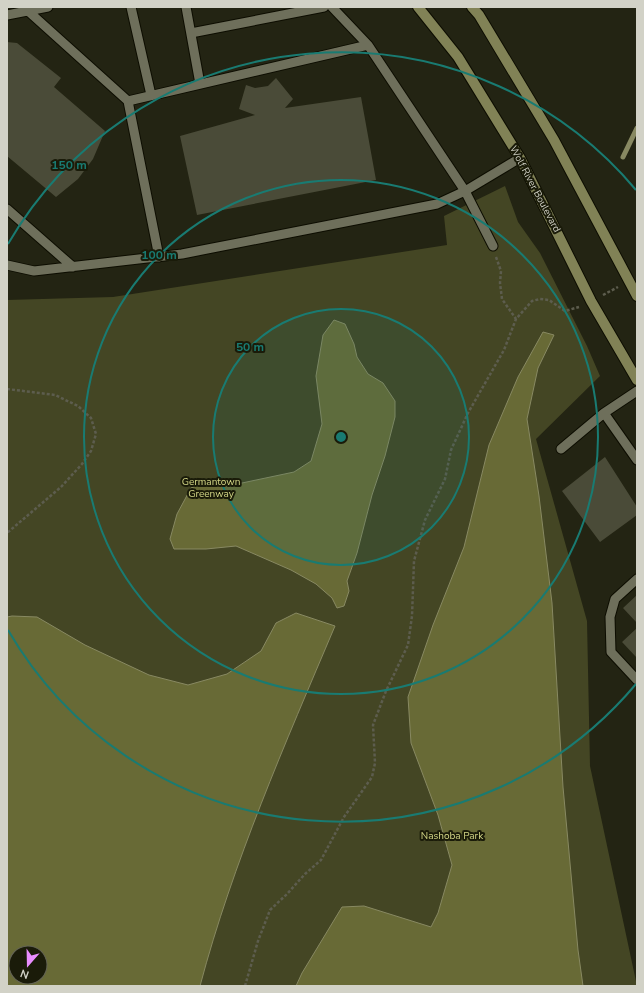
<svg xmlns="http://www.w3.org/2000/svg" width="644" height="993" viewBox="0 0 644 993" font-family="'Nunito Sans',sans-serif">
<rect width="100%" height="100%" fill="#232413"/>
<path fill="#444624" fill-rule="evenodd" d="M505 186 518 222 540 253 587 346 600 376 536 439 587 621 590 766 637 986H7V300L113 297 447 245 444 216ZM16 953H40V977H16Z"/>
<path fill="#686a36" stroke="#888962" fill-rule="evenodd" d="M334 320 345 324 354 344 357 357 368 374 383 383 395 401V417L385 456 372 495 357 553 347 581 349 591 344 606 337 608 332 598 316 584 291 570 236 546 206 549H174L170 539 177 514 191 488 208 481 242 483 294 472 311 461 322 424 316 376 323 335Z
M543 332 554 335 538 368 527 419 539 496 552 603 563 787 578 950 583 986H296L302 973 342 907 364 906 431 927 438 913 452 865 438 815 411 743 408 697 433 625 464 547 489 445 518 377Z
M296 613 335 626C285 744 233 862 200 986H7V617L12 616 37 617 85 645 149 675 188 685 227 674 261 651 276 623ZM16 953H40V977H16Z"/>
<g fill="none" stroke-linecap="round" stroke-linejoin="round">
<path stroke="#888962" stroke-width="5" d="M623 157 637 128"/>
</g>
<path fill="#4a4b38" d="M7 42 17 43 61 78 54 87 105 131 93 159 78 179 56 197 7 156Z
M276 78 293 99 285 108 361 97 376 180 197 215 180 136 255 115 239 109 246 85 255 88 268 86Z
M605 457 637 507V515L600 542 562 491Z
M637 595V623L623 608Z
M637 628V658L622 642Z"/>
<g fill="none" stroke-linecap="round" stroke-linejoin="round">
<defs>
<path id="lane" d="M27 7 28 11 128 101 159 257
M131 7 151 95
M186 7 200 84
M332 7 368 45 465 191 493 246
M7 15 48 7
M191 33 324 7
M128 101 368 45
M7 209 73 267
M7 265 34 271 182 254 437 204 465 191 520 158
M604 413 637 460
M561 449 604 413 637 391
M637 579 615 599 610 617 611 652 637 680"/>
<path id="secondary" d="M418 7 458 57 520 158 591 301 637 380
M472 7 479 15 554 140 637 296"/>
</defs>
<use href="#lane" stroke="#0d0d01" stroke-width="11"/>
<use href="#secondary" stroke="#0d0d01" stroke-width="12"/>
<path stroke="#5d5d4e" stroke-width="2.5" stroke-dasharray="3 2" stroke-linecap="butt" d="M496 257 501 271 500 283 502 299 516 319
M603 295 618 287
M7 389 55 395 78 406 91 418 96 434 91 451 82 464 61 487 7 533
M245 986 258 941 270 910 287 894 305 874 321 860 344 817 372 777 375 763 373 725 386 691 408 645 412 616 414 561 425 520 445 479 451 450 468 413 504 350 516 319 532 301 540 299 549 300 565 311 579 307"/>
<use href="#lane" stroke="#6e6f5b" stroke-width="9"/>
<use href="#secondary" stroke="#818256" stroke-width="10"/>
</g>
<circle cx="341" cy="437" r="128" fill="#197b72" fill-opacity=".12"/>
<g fill="none" stroke="#197b72" stroke-width="2">
<circle cx="341" cy="437" r="128"/>
<circle cx="341" cy="437" r="257"/>
<path d="M636 684A385 385 0 0 1 8 630M8 244A385 385 0 0 1 636 190"/>
</g>
<g text-anchor="middle" dominant-baseline="central" stroke-width="4" stroke-linejoin="round" paint-order="stroke">
<g font-size="10" fill="#d2d2c7" stroke="#1a1b09">
<text transform="translate(535 189) rotate(62)">Wolf River Boulevard</text>
</g>
<g font-size="10" fill="#d4d787" stroke="#1a1b09">
<text x="211" y="482">Germantown<tspan x="211" dy="12">Greenway</tspan></text>
<text x="452" y="836">Nashoba Park</text>
</g>
</g>
<circle cx="341" cy="437" r="6" fill="#197b72" stroke="#1a1b09" stroke-width="2"/>
<g font-size="12" text-anchor="middle" font-weight="bold" fill="#197b72" stroke="#1a1b09" stroke-width="4" stroke-linejoin="round" paint-order="stroke">
<text x="69" y="169">150 m</text>
<text x="159" y="259">100 m</text>
<text x="250" y="351">50 m</text>
</g>
<rect width="644" height="993" fill="none" stroke="#d2d2c7" stroke-width="16"/>
<g transform="translate(28 965) rotate(200)"><circle r="19" fill="#1a1b09" stroke="#646455"/>
<path d="M0-3L7 15L0 10L-7 15Z" fill="#e98dfe"/>
<text y="-6" font-size="11" font-weight="bold" text-anchor="middle" fill="#d2d2c7">N</text>
</g>
</svg>
